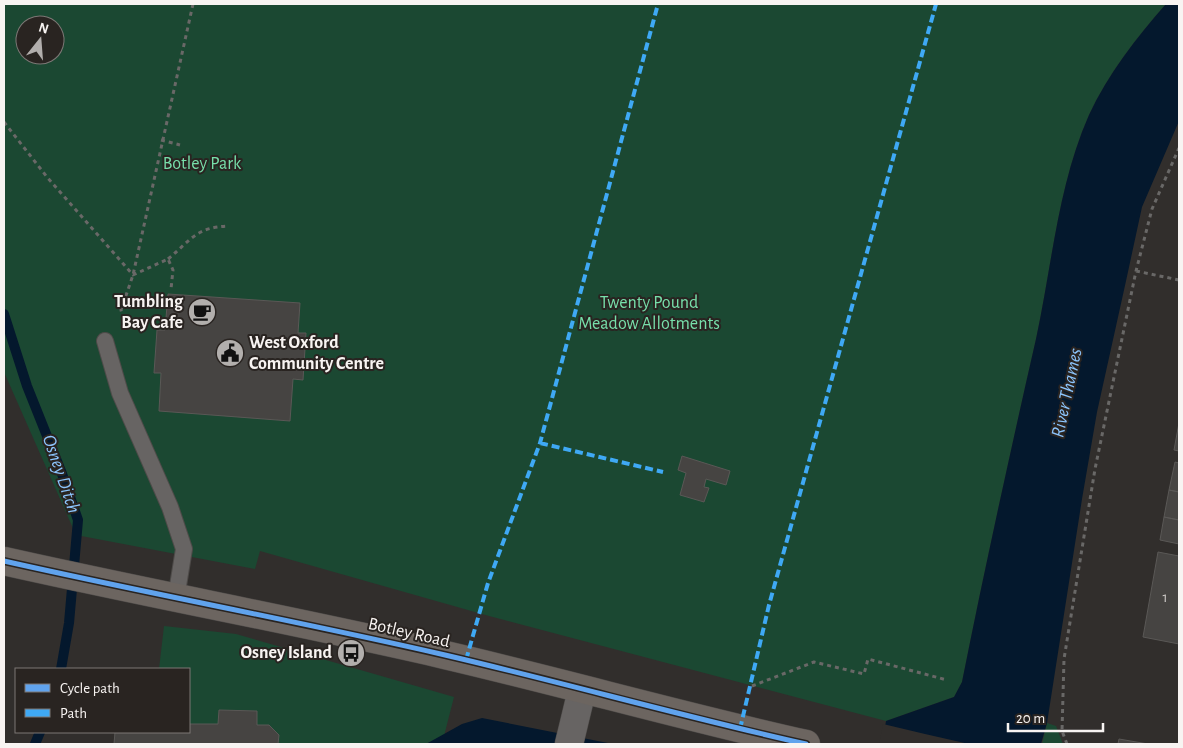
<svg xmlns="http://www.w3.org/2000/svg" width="1183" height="748" viewBox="0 0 1183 748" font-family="'Alegreya Sans',sans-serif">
<rect width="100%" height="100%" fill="#312e2c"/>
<path fill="#1b4832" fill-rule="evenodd" d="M4 4H1166C1137 37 1108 74 1089 115 1058 185 1052 265 1036 339 1010 453 985 567 962 682L954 697 886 721 489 616 260 551 255 569 76 535 4 372ZM25 25H55V55H25Z
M164 626 236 634 454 697 444 736 426 744H278V735L269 725H257V711L219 710 218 724H189V669H159Z
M1047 723 1056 726 1063 744H1042Z"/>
<path fill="#04182d" d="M1166 4H1179V121L1142 207 1126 281 1097 412 1082 499 1047 723 1041 744H882L886 721 954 697 962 682C985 567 1010 453 1036 339 1052 265 1058 185 1089 115 1108 74 1137 37 1166 4Z
M482 718 613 744H426L462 724Z"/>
<path fill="#312e2c" d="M883 724 925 734 969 744H879Z"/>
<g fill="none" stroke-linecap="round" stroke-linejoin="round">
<path stroke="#04182d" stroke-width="10" d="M4 314 27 386 61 471 78 520 69 623 61 669
M35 744 40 732"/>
</g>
<path fill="#464442" stroke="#5a5856" d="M168 294 300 303 298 333H306L303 380 293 379 290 421 159 411 161 373H154L157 330H165Z
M1179 423V451L1174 450Z
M682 456 730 471 726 485 706 479 704 487 709 488 704 502 680 495 686 473 678 470Z
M1175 462 1179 463V492L1169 490Z
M1169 490 1179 492V520L1164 517Z
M1164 517 1179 520V544L1160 540Z
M1158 552 1179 556V644L1143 637Z
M219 710 257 711V725H269L279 735 278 744H114L115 732H189V724H218Z
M1119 739 1148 744H1118Z"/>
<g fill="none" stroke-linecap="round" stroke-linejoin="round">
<defs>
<path id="lane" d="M105 341 120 393 170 507 184 549 176 598"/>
<path id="street" d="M569 744 582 690"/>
<path id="primary" d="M4 561C150 594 298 621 445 655 565 683 685 717 806 744"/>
</defs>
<use href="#lane" stroke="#4e4b49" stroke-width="18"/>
<use href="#street" stroke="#4e4b49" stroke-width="29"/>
<use href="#primary" stroke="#4e4b49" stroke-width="29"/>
<path stroke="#696867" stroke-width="3" stroke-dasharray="4 4" stroke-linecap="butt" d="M4 122 47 177 133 275 168 259 173 270 171 289
M161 140 180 145
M168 259C191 240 196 227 229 226
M1136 271 1179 280
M125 327 121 310 133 275 193 4
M752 686 814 662 864 674 868 659 947 680
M1067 744 1062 731 1064 659 1095 469 1136 271 1152 209 1179 148"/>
<use href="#lane" stroke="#676463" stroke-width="16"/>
<use href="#street" stroke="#676463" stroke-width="28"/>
<use href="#primary" stroke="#6c6560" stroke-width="28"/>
<path stroke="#3fa9f5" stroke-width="4" stroke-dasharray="8 4" stroke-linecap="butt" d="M540 443 663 472
M466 660 488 583 540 443 658 4
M740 729 769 605 936 4"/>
<defs>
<path id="cycleway" d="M4 561C150 594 298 621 445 655 565 683 685 717 806 744"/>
</defs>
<use href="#cycleway" stroke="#292421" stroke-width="8"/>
<use href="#cycleway" stroke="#60a3ed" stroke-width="5"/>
</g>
<defs>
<symbol id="cafe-disc" viewBox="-11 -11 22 22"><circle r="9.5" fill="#b2afad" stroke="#292421"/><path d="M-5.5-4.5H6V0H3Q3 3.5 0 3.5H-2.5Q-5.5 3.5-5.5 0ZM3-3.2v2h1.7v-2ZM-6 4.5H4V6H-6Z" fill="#111"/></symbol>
<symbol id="civic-disc" viewBox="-11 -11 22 22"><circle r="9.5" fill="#b2afad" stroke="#292421"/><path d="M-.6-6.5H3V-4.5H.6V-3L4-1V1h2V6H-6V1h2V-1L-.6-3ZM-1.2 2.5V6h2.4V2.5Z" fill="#111"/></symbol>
<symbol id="bus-disc" viewBox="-11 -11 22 22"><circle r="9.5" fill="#b2afad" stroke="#292421"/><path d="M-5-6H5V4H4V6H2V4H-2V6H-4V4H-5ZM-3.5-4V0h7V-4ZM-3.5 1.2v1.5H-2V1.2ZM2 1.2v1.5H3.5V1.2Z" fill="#111"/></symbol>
</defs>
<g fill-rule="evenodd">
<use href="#cafe-disc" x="186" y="296" width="32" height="32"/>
<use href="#civic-disc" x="214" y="337" width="32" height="32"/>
<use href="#bus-disc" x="335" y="637" width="32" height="32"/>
</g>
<g text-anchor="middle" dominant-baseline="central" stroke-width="4" stroke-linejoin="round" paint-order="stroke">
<g font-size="15" fill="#ccc8c6">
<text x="1165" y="597">1</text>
</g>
<g font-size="18" fill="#77dfaa" stroke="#292421">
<text x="202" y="164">Botley Park</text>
<text x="649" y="303">Twenty Pound<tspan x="649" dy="21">Meadow Allotments</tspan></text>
</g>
<g font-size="18" font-weight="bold" fill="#f8f4f2" stroke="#292421" text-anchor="end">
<text x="183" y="302">Tumbling<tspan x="183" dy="21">Bay Cafe</tspan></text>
<text x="249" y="343" text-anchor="start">West Oxford<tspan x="249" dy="21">Community Centre</tspan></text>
<text x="332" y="653">Osney Island</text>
</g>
<g font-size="18" fill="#f8f4f2" stroke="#292421">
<text transform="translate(409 633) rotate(13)">Botley Road</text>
</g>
<g font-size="19" font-style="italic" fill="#8cc5fd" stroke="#292421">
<text transform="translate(1067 393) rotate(-78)">River Thames</text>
<text transform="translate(61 474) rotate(71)">Osney Ditch</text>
</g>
</g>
<rect width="1183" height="748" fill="none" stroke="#f8f4f2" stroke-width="10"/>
<rect x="15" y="668" width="175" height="65" fill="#292421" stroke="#7c7775"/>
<rect x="25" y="684" width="25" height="8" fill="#60a3ed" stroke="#7c7775"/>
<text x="60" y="693" font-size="15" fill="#f8f4f2">Cycle path</text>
<rect x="25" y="709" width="25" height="8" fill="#3fa9f5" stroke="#7c7775"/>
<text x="60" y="718" font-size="15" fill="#f8f4f2">Path</text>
<g transform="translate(40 40) rotate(17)"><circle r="24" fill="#292421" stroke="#7c7775"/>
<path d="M0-4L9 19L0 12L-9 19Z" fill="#b2afad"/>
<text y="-8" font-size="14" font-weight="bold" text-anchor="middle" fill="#f8f4f2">N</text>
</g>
<path d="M1008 723v8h95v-8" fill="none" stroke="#f8f4f2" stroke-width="2.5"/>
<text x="1016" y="723" font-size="15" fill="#f8f4f2" stroke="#292421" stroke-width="4" paint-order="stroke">20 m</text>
</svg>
